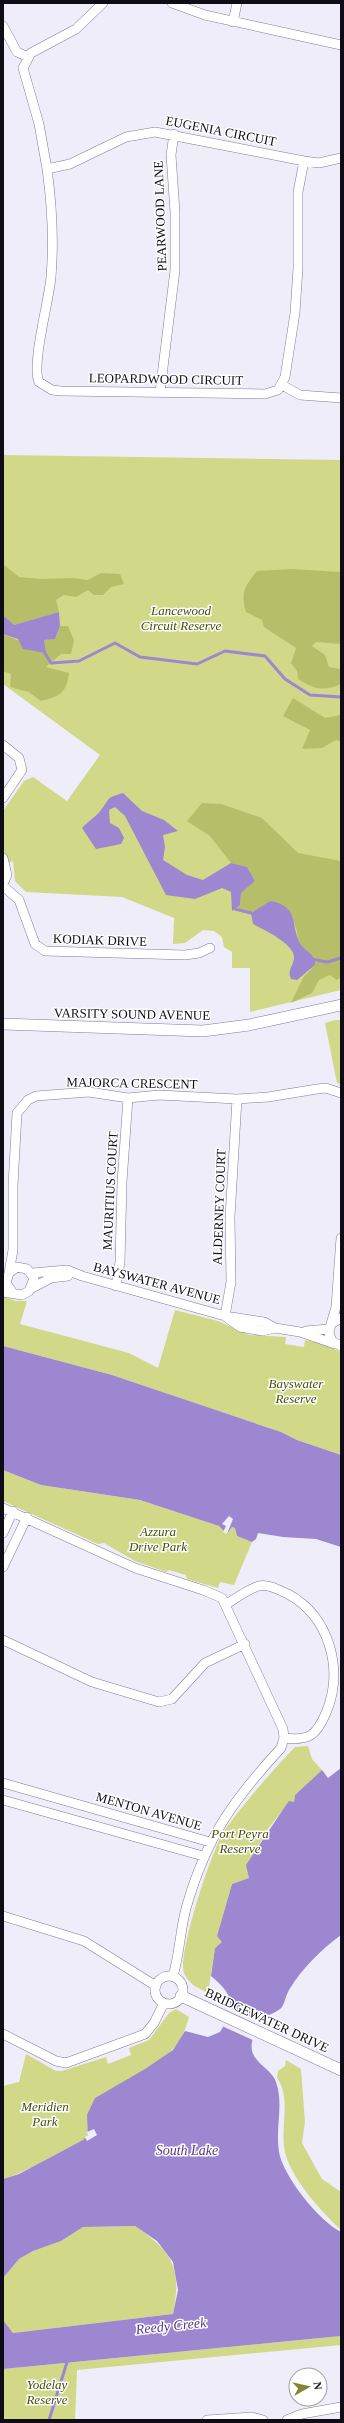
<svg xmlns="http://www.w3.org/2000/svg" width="344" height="2423" viewBox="0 0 344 2423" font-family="Georgia,serif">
<rect width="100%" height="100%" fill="#f0edfa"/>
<path fill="#d1d887" d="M3 455 341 460V990L250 1012V968H232V952L224 947 222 937 214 931 203 930 185 943 173 944 174 918 122 897 26 892 15 881 13 861 9 863 3 850V811L24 781 33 777 67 801 100 755 3 684Z
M335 1020H341V1084L337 1083 325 1023Z
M3 1296 16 1301H27L20 1324 129 1353 158 1368 175 1310 218 1321 249 1335 286 1337 285 1344 304 1347 305 1340 320 1343 341 1352V1455L297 1440 281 1432 112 1375 3 1346Z
M3 1470 41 1485 140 1500 219 1526 228 1532 232 1527 235 1528 237 1536 252 1542 234 1585 220 1582 218 1588 187 1579 186 1575 169 1570 166 1572 135 1561 104 1543 98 1544 3 1501Z
M308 1746 312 1759 322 1770 295 1795 294 1802H289L268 1829 247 1865 249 1878 232 1884 217 1936 223 1942 215 1948 208 1993C197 1987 189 1985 184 1973 177 1955 213 1845 226 1828 247 1800 270 1773 295 1747Z
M176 2009 189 2017C186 2028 181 2042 172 2050 151 2070 120 2083 95 2098L97 2135C64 2147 36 2169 3 2179V2086L19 2082 26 2054 56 2071H62L106 2057 108 2064 131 2055 129 2048 149 2040 169 2013Z
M286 2060 301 2069 305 2122 302 2143 322 2179 341 2192V2230C321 2211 288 2176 284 2147 281 2125 291 2097 277 2078L278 2071 285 2066Z
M135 2226C173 2252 182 2268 173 2314L13 2333 3 2320V2278L19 2259 33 2251 61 2241 83 2227Z
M341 2336V2345L77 2370 75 2420H3V2369Z"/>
<path fill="#b7be6a" d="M3 564 19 577 41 579 73 578 88 580 101 573 120 574 124 584 111 587 103 595H94L88 590 76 597 64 595 56 600 59 612 14 625 3 615Z
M292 569 341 572V644L316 642 312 646 325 655 329 667 341 669V684C323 692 314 689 298 679L297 671 291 663 296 648 264 627 262 620 246 612C240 592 245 586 257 571Z
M60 626H68L74 640 71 654H61L46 667 69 673C66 694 60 696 41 701L29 692 10 687 11 674 3 671V634L45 652 44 640 55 639Z
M293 698 325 718 341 715V741L336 740 322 748 302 749 310 730 283 716Z
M202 803 221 804 262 818 298 853 341 861V977L337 980 330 975 319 980 312 993 291 1003 303 978 315 965C313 954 305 952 300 943 297 938 298 933 296 928 292 914 284 903 270 901L251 913 235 909 240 905 241 893 255 881 247 867 231 863 210 836 187 821Z"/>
<path fill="#9c87d0" d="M59 612 60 626 55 639 44 640 46 653 23 649 18 639 3 634V615L14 625Z
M123 793 142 811 164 820 178 831 163 835 165 847 163 860 187 875 203 880 231 863 247 867 255 881 241 893 240 905 232 911 231 892 222 888 195 899 166 895 125 816 115 807 109 810 110 823 119 828 124 838 121 844 96 849 82 828C87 822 97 816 101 810 111 797 106 798 123 793Z
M270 901C300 906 290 925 300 943 304 951 316 954 315 965L297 980 291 979C287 970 293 967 294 958 295 944 264 930 253 924L251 913Z
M3 1346 112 1375 281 1432 297 1440 341 1455V1547L316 1539 283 1537 258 1533 256 1539 252 1542 237 1536 235 1528 232 1527 227 1534 219 1526 140 1500 41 1485 3 1470Z
M341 1768V1935C321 1950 302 1968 289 1990 286 1995 285 2002 282 2007 279 2011 271 2014 267 2016 260 2021 254 2034 252 2042 248 2062 271 2067 276 2082 284 2105 275 2128 279 2152 283 2176 319 2221 341 2232V2336L3 2369V2320L13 2333 173 2314 178 2290 173 2262 157 2241 135 2226 83 2227 61 2241 33 2251 19 2259 3 2278V2179L19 2174 83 2140 88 2135 87 2115 95 2098 145 2069 173 2050 185 2031 208 2037 220 2032C236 2006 234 1995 211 1976L215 1948 222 1942 217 1936 232 1884 249 1878 246 1865 284 1808 289 1801 294 1802 295 1795 322 1770 328 1778Z"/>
<path fill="#f0edfa" d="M229 1516 233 1519 227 1534 223 1532 226 1526 222 1524Z
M229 2007 263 2022 255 2041 222 2026Z
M94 2129 97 2135 87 2141 85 2137 88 2135 87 2132Z"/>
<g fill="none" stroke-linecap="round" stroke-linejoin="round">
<path stroke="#9c87d0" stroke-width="3" d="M43 650 51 663 79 661 115 643 140 657 197 664 225 651 265 656 285 679 310 695 341 697
M235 909 251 913
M311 959 327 962 341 958
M49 2420 68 2359"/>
<defs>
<path id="minor" d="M103 3 76 29 31 53 23 68 39 124 47 169 70 164 126 137 155 132 304 161 319 163 341 158
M172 3 205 15 341 45
M233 22 237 3
M3 26 17 52 28 57
M47 169C52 205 54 241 51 277 49 301 31 365 39 382L52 390 61 391 265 394 278 390 285 377 295 313 298 268V192L304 161
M282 385 300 395 341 398
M160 392 175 270V212L171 155 174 134
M3 745 19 758 22 770 3 798
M3 858 7 875 3 884
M3 886 19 900 35 944 45 951 185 955 199 953 210 948
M9 1273 13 1250V1185L17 1113 28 1100 36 1096 89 1092 128 1098 159 1095 237 1099 268 1097 317 1089 326 1088 341 1093
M32 1273 67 1270 82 1276 225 1316 264 1322 275 1328
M116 1286 120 1262 122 1182 128 1098
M32 1288 51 1278 68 1276
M3 1292 22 1295 29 1291 34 1278 27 1269 17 1267 9 1273 6 1283 13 1293
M225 1316 231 1282 230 1217 237 1099
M226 1317 240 1327 262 1331 275 1328 300 1332 335 1344
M341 1318 331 1324 329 1333 332 1341 341 1346
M331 1324 336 1307 341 1238
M306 1331 329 1329
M3 1508 135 1568 203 1590 222 1598 283 1729 284 1738 281 1748C234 1799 207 1836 187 1905 180 1928 180 1953 173 1976
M3 1533 13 1511
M3 1567 27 1517
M227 1604C236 1598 248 1589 259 1586 269 1584 279 1590 288 1594 330 1617 344 1670 326 1713 316 1736 309 1741 284 1738
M3 1640 92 1682 159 1702 172 1699 205 1663 245 1644
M3 1783 210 1842
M3 1800 203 1856
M3 1916 84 1941 156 1986
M155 1990a14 14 0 1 1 28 0a14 14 0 1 1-28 0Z
M3 2034 56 2061 66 2063 145 2034 154 2023 164 2003
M207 2420 252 2417 263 2420
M287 2420 302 2414 341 2407"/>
<path id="tertiary" d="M3 1024 203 1031 249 1025 341 1005
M181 1996 341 2070"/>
</defs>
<use href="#minor" stroke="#827b97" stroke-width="10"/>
<use href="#tertiary" stroke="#827b97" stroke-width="12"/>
<use href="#minor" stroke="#fff" stroke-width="9"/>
<use href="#tertiary" stroke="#fff" stroke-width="11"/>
</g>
<g text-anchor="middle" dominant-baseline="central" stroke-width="3" stroke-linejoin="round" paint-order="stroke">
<g font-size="13" fill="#0f0c16" stroke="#fff">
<text transform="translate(221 131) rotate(11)">EUGENIA CIRCUIT</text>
<text transform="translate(160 216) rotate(-92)">PEARWOOD LANE</text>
<text transform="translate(166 379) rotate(1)">LEOPARDWOOD CIRCUIT</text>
<text transform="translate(100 940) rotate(2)">KODIAK DRIVE</text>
<text transform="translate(132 1014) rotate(1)">VARSITY SOUND AVENUE</text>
<text transform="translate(132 1083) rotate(1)">MAJORCA CRESCENT</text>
<text transform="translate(110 1191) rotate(-87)">MAURITIUS COURT</text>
<text transform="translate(219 1207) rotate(-88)">ALDERNEY COURT</text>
<text transform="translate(157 1283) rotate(15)">BAYSWATER AVENUE</text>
<text transform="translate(149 1811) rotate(16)">MENTON AVENUE</text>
<text transform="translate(267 2020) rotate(25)">BRIDGEWATER DRIVE</text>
</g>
<g font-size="13" font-style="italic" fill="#494c0b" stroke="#fff">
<text x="181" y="610">Lancewood<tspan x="181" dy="15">Circuit Reserve</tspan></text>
<text x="296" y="1383">Bayswater<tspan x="296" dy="15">Reserve</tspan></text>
<text x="158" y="1531">Azzura<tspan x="158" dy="15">Drive Park</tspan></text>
<text x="240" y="1833">Port Peyra<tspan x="240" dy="15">Reserve</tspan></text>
<text x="45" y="2106">Meridien<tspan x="45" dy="15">Park</tspan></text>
<text x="47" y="2384">Yodelay<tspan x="47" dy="15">Reserve</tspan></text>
</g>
<g font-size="14" font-style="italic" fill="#56378e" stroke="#fff">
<text x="187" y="2150">South Lake</text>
<text transform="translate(171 2326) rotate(-6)">Reedy Creek</text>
</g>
</g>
<rect width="344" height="2423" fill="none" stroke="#0f0c16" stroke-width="8"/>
<g transform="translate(308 2387) rotate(82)"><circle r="19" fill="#ffffff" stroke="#9f9ea2"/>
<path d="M0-3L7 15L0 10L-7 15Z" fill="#818732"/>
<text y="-6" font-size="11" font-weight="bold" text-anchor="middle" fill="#0f0c16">N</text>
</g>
</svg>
